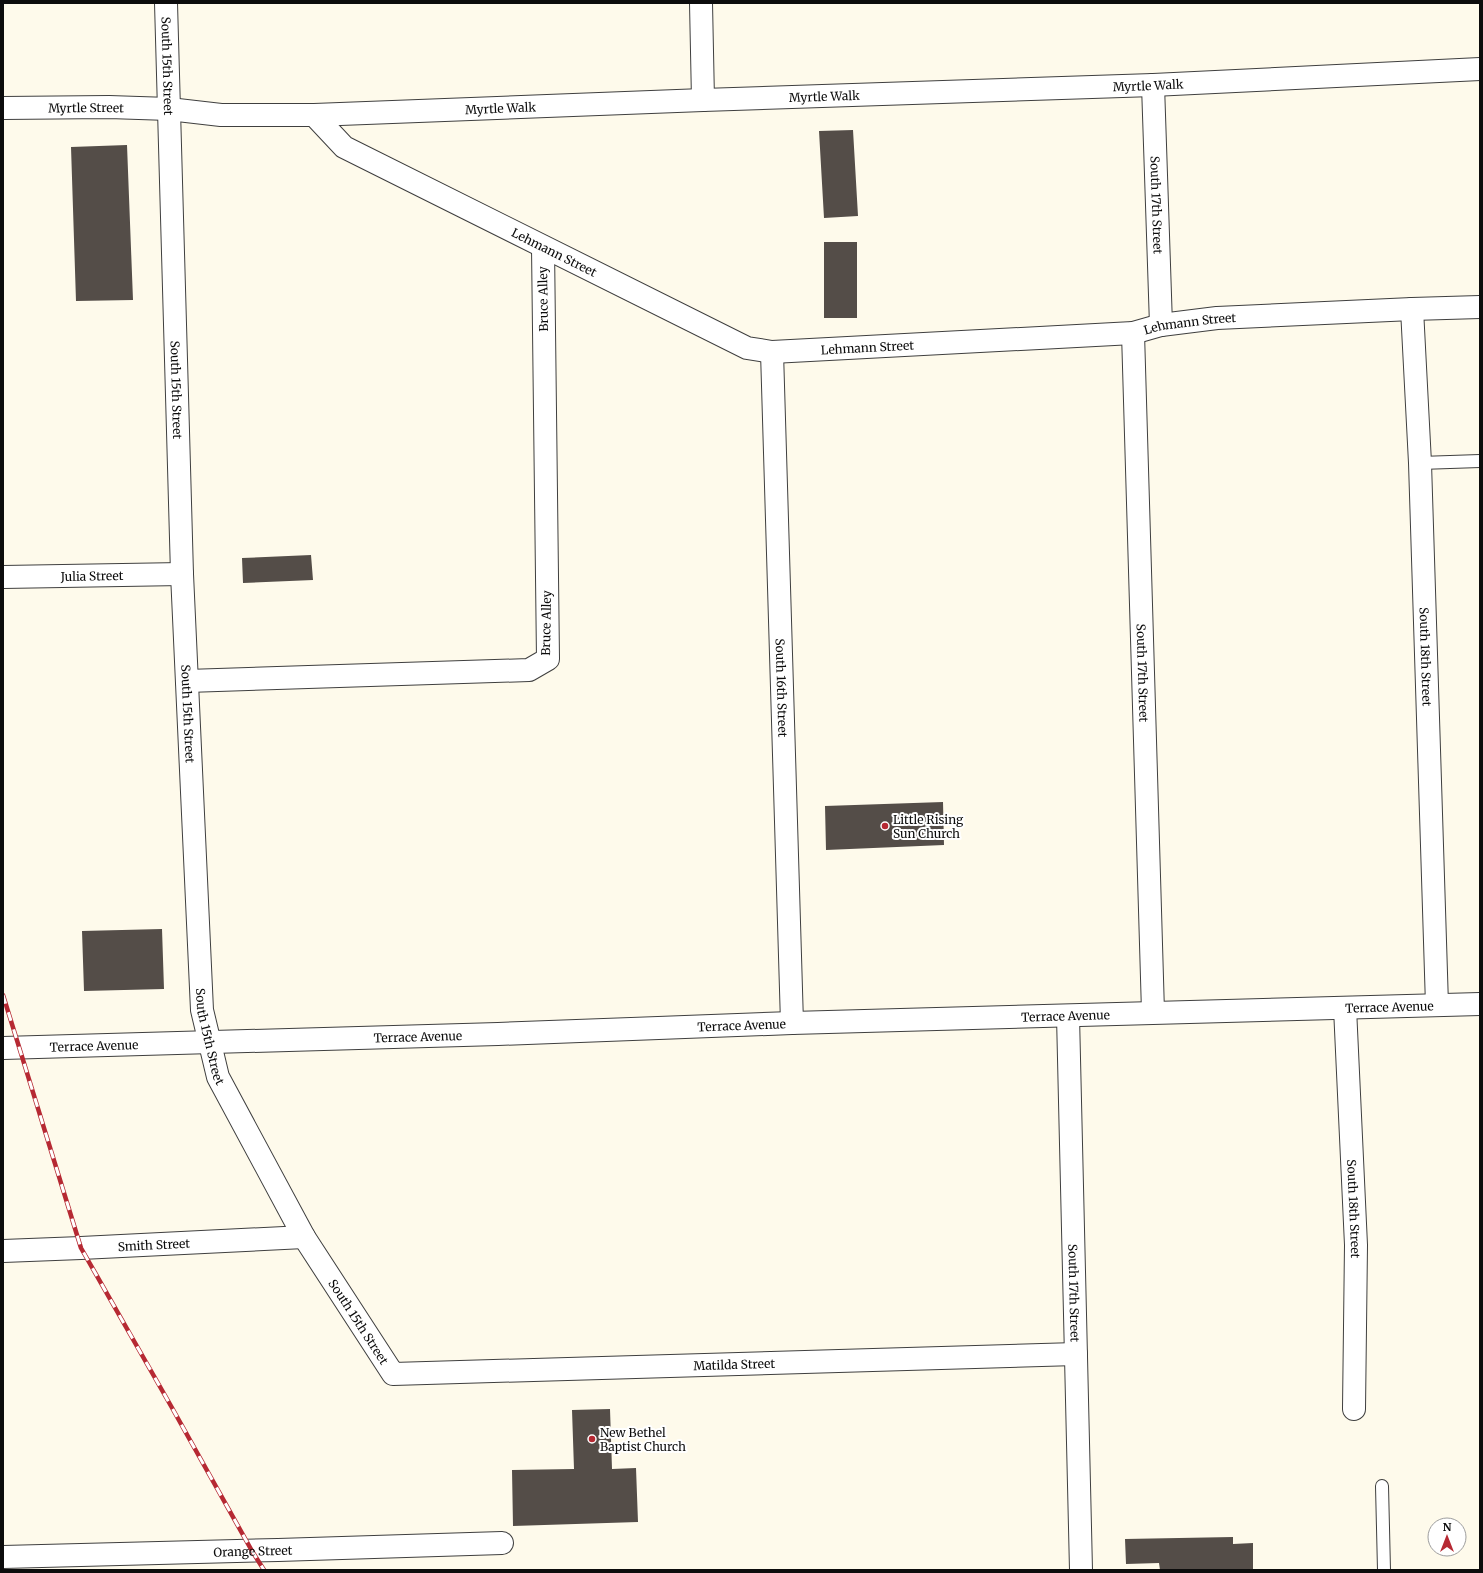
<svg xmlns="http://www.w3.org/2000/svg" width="1483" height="1573" viewBox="0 0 1483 1573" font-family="Merriweather,serif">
<rect width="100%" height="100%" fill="#fefaeb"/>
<path fill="#544d48" d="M853 130 858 216 824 218 819 131Z
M127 145 133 300 76 301 71 147Z
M824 242H857V318H824Z
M311 555 313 580 243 583 242 558Z
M943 802 944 845 826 850 825 806Z
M162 929 164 989 84 991 82 931Z
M610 1409 612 1469 636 1468 638 1522 513 1526 512 1470 574 1469 572 1410Z
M1233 1537V1544L1253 1543V1570H1160L1159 1563 1126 1564 1125 1539Z"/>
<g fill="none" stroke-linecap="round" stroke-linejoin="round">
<defs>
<path id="service" d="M1420 463 1480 461
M1382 1486 1384 1570"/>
<g id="minor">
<path id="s1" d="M166 3 182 574 202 1010 218 1077 304 1237 393 1374 1076 1354"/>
<path d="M701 3 703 100"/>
<path id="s2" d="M1153 85 1161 325"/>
<path id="s3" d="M314 115 344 147 747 348 772 352 1133 333 1161 325 1217 318 1412 309 1480 307"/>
<path id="s4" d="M1412 309 1420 463 1437 1005"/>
<path id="s5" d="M1133 333 1153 1012"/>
<path id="s6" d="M772 352 792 1023"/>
<path id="s7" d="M3 577 182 574"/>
<path d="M187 681 529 670 548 659 543 247"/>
<path id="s8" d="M1345 1008 1356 1245 1354 1409"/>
<path id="s9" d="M1068 1016 1081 1570"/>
<path id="s10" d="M3 1251 81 1248 304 1237"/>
<path id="s11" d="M3 1557 278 1550 502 1543"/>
</g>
<g id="tertiary">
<path id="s12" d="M3 108 109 107 169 109 221 115H314L703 100 1153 85 1480 69"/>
<path id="s13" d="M3 1048 498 1034 792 1023 1480 1004"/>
</g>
</defs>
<use href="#service" stroke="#3f3f3f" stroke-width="14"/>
<use href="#minor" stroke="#3f3f3f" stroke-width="24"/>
<use href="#tertiary" stroke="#3f3f3f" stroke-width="24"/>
<use href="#service" stroke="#fff" stroke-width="12"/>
<use href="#minor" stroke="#fff" stroke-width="22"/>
<use href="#tertiary" stroke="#fff" stroke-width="22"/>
<defs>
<path id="rail" d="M3 995 81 1248 171 1406 252 1551 264 1570"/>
</defs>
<use href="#rail" stroke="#b62933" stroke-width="4.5"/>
<use href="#rail" stroke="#fff" stroke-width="3" stroke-dasharray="9" stroke-linecap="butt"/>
</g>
<g fill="#b62933" stroke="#fff" stroke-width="1.5">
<circle cx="885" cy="826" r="4"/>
<circle cx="592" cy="1439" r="4"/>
</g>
<g text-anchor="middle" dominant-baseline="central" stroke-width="4" stroke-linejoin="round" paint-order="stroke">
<g font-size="12" fill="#0c0c0c" stroke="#fff">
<text stroke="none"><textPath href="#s1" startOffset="63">South 15th Street</textPath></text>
<text stroke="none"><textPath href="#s12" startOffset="1146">Myrtle Walk</textPath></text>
<text stroke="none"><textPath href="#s12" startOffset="822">Myrtle Walk</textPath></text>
<text stroke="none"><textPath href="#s12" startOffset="83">Myrtle Street</textPath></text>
<text stroke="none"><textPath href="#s12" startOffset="498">Myrtle Walk</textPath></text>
<text stroke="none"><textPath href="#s2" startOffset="120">South 17th Street</textPath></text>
<text stroke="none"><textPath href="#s3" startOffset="279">Lehmann Street</textPath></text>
<text transform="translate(543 299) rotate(-91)">Bruce Alley</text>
<text stroke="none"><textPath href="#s3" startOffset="939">Lehmann Street</textPath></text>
<text stroke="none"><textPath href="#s3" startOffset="615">Lehmann Street</textPath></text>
<text stroke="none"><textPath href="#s1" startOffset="387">South 15th Street</textPath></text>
<text stroke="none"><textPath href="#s7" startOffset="89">Julia Street</textPath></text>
<text transform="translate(546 623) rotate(-89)">Bruce Alley</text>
<text stroke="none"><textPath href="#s4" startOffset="348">South 18th Street</textPath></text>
<text stroke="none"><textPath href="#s5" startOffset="340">South 17th Street</textPath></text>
<text stroke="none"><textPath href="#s6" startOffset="336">South 16th Street</textPath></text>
<text stroke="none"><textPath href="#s1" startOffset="711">South 15th Street</textPath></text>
<text stroke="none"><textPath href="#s13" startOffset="1387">Terrace Avenue</textPath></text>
<text stroke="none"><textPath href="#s13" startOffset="1063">Terrace Avenue</textPath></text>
<text stroke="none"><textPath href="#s13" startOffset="739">Terrace Avenue</textPath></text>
<text stroke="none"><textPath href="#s1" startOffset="1035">South 15th Street</textPath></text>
<text stroke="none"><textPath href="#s13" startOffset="415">Terrace Avenue</textPath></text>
<text stroke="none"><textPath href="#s13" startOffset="91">Terrace Avenue</textPath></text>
<text stroke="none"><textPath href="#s8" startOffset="201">South 18th Street</textPath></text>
<text stroke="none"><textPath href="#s10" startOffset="151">Smith Street</textPath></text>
<text stroke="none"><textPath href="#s9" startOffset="277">South 17th Street</textPath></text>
<text stroke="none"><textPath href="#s1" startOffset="1359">South 15th Street</textPath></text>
<text stroke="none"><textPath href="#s1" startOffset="1763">Matilda Street</textPath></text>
<text stroke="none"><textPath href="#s11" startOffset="250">Orange Street</textPath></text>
</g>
<g font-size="12" fill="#0c0c0c" stroke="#fff" text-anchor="start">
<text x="893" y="819">Little Rising<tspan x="893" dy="14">Sun Church</tspan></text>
<text x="600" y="1432">New Bethel<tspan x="600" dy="14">Baptist Church</tspan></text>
</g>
</g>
<rect width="1483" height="1573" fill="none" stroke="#0c0c0c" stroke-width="8"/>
<g transform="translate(1447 1537)"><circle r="19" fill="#ffffff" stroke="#9e9e9e"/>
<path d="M0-3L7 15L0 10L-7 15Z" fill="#b62933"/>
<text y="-6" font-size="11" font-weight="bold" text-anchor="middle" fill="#0c0c0c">N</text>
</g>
</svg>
